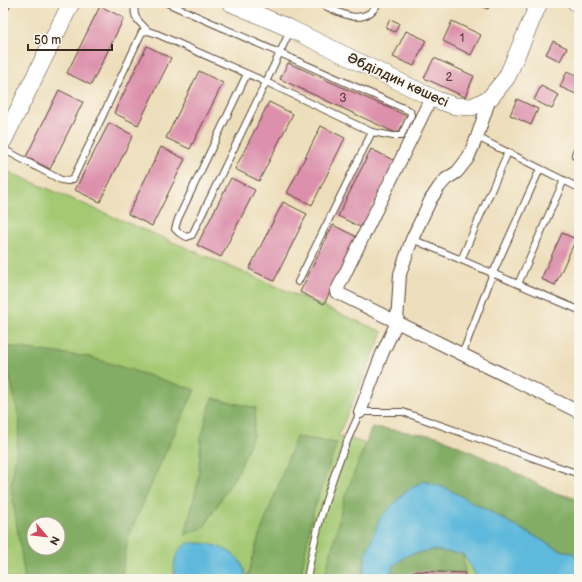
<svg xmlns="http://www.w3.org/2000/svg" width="582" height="582" viewBox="0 0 582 582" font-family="'Balsamiq Sans',sans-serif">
<rect width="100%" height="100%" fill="#fbf7ec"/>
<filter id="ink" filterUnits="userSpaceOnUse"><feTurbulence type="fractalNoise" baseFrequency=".025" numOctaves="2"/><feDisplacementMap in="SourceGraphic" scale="8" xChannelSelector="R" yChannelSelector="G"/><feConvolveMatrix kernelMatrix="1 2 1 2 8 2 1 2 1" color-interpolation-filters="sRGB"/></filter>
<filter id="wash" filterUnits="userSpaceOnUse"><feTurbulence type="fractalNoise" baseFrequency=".012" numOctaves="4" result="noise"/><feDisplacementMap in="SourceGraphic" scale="16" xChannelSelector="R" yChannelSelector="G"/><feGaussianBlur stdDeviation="0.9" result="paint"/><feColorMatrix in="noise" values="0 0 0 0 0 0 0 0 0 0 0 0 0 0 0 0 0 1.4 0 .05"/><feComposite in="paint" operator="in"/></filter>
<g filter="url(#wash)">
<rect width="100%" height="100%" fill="#eddebb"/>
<path fill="#a4c973" stroke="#707a48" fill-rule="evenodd" d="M9 172 383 332 338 436 579 499V579H3V184ZM34 524H58V548H34Z"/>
<path fill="#83ad65" stroke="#5f6c42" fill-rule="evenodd" d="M3 346 90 357 195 390 162 460 128 538 121 579H25L11 488 20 423ZM34 524H58V548H34Z
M212 398 256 408 253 436 239 470 204 527 185 535 198 482 201 438Z
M372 427 437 436 504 467 553 492 579 502V555L558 549 446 488 424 481 366 554 362 579H324L345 496Z
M296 437 337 443 313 512 300 579H247L257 542Z
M432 550 463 554 465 573 415 572 414 579H389L393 566 408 555Z"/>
<path fill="#5eb9dc" stroke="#4c727d" d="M424 481 446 488 558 549 579 555V579H478L463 554 432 550 408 555 393 566 389 579H362L366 554 380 518 405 492Z
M188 543C207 542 227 546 240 561 244 566 245 574 247 579H175C173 570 174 556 180 550 182 547 186 545 188 543Z"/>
<g id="blocks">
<path fill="#dc90ac" d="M3 3H12L3 19Z
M474 3H491L488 9Z
M100 6 124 18 91 85 67 73Z
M390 19 399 23 395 32 386 28Z
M452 21 481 35 471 55 443 41Z
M406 31 426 40 414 66 393 57Z
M553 41 567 48 560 61 546 54Z
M147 46 171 58 138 125 114 113Z
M434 58 474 76 465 97 424 78Z
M288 63 407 116 398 134 280 79Z
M199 71 223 83 190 149 166 138Z
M567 71 579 76V87L576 94 560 87Z
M541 86 559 95 552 109 534 100Z
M59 90 83 102 50 169 26 157Z
M517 99 538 109 531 125 510 115Z
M269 102 293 114 259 181 235 169Z
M109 123 133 135 100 202 75 190Z
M321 126 345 138 312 205 287 193Z
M161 147 185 159 152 226 128 214Z
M371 149 395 161 362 228 338 216Z
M231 178 255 190 221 257 197 245Z
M283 202 307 214 274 281 249 269Z
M333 225 357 237 324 304 300 292Z
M562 233 576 239 555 285 541 279Z
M414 571 465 573 464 579H414Z"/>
</g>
</g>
<g filter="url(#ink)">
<use href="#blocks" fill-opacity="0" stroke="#564536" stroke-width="1"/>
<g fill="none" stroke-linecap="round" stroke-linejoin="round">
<defs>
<path id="service" d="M136 3C131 17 139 21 148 31
M167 3 410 111 411 115 401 136H393L372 132
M319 3C338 12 364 29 378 3
M247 74 178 219 175 229 179 233 187 237 192 235 266 82 372 132 298 282
M477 137 579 188
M3 149 61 180 68 181 73 179 142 32 148 31 157 34 266 82 290 31
M412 239 579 310
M461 260 508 152
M518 284 564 180
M462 355 493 273 540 169
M307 579C317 521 335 465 360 412H403L579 474"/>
<path id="minor" d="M431 98 336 292 579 412
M578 155 579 152
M360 412 382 354 397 322 400 274 412 239 431 199 439 187 446 179 457 172 468 158 477 137 490 98"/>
<path id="tertiary" d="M575 3 579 5"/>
<path id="secondary" d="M231 3 291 29 437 100 455 106 472 107 490 98 507 77 539 3
M3 141 71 3"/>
</defs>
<use href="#service" stroke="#564536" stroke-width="8"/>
<use href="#minor" stroke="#564536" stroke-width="14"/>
<use href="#tertiary" stroke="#564536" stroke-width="16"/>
<use href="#secondary" stroke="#564536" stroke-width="18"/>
<use href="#service" stroke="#fff" stroke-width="6"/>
<use href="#minor" stroke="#fff" stroke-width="12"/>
<use href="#tertiary" stroke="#fff" stroke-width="15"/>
<use href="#secondary" stroke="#fff" stroke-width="17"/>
</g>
</g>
<g text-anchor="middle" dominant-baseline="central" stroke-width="3" stroke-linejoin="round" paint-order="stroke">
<g font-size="12" fill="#634442">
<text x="462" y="38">1</text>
<text x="449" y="77">2</text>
<text x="343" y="98">3</text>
</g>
<g font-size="14" fill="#3b2a1e" stroke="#fbf7ec">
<text transform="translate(398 80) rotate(25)">Әбділдин көшесі</text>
</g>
</g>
<rect width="582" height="582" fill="none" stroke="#fbf7ec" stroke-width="16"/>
<g transform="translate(46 536) rotate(118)"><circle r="19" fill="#fbf7ec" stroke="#aea59a"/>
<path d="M0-3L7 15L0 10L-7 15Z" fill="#d1495b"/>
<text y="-6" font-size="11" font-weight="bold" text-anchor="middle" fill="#3b2a1e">N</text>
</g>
<path d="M28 44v6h84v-6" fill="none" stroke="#3b2a1e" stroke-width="2"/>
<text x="34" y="44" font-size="12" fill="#3b2a1e" stroke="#fbf7ec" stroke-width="3" paint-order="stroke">50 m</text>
</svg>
